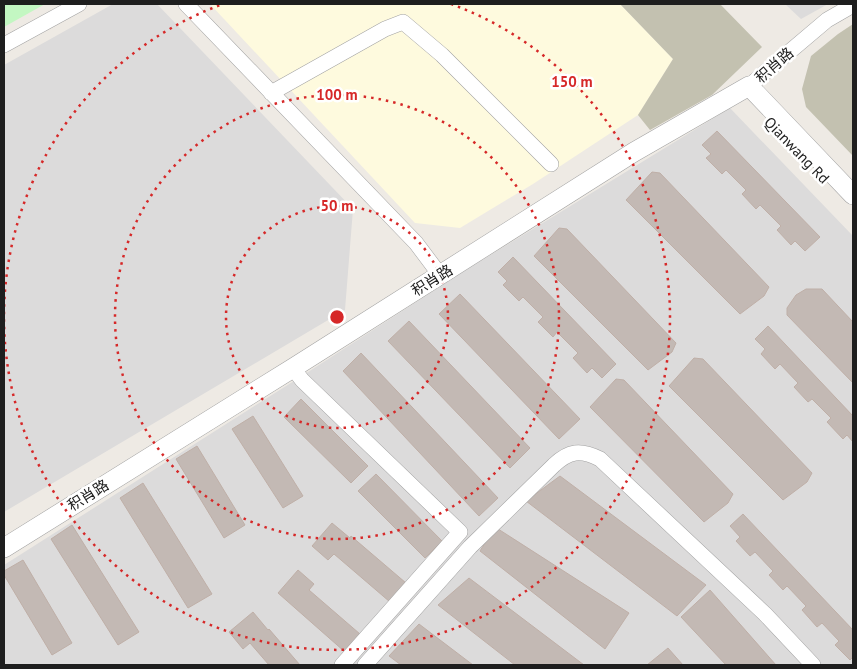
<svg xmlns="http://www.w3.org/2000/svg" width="857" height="669" viewBox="0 0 857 669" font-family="'PT Sans','Noto Sans SC',sans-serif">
<rect width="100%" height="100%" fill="#eeeae4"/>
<path fill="#dcdbdb" d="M113 4H157L353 209 345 310 4 512V65Z
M785 4H828L801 19Z
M730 108 853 236V665H352L426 581 349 665H4V565L305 374 461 273Z"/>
<path fill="#fefade" d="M210 4H620L673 59 638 115 533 184 460 228 415 223Z"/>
<path fill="#c3c1b0" d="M620 4H720L762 47 712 95 650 130 638 115 673 59Z
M853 24V156L806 107 802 89 811 56 838 34Z"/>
<path fill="#c3f7c2" d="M4 4H45L4 27Z"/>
<path fill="#c3b9b4" stroke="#bfafa7" d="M717 131 820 237 805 251 795 241 791 245 777 230 781 226 760 205 756 209 742 194 746 190 726 170 722 174 706 158 711 154 702 145Z
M652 172 660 173 769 287 764 296 740 314 626 200Z
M559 228 567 229 676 343 672 352 648 370 534 256Z
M513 257 616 364 602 378 592 368 587 373 573 358 578 353 557 332 553 337 538 322 543 317 523 297 519 301 503 285 507 281 498 272Z
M806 289H822L853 322V383L787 315V308L796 295Z
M460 294 580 419 559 439 439 314Z
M409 321 530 448 510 468 388 341Z
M768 326 853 416V442L847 435 843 439 827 422 831 418 812 399 808 402 794 387 798 383 780 364 775 369 761 354 765 349 755 339Z
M361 353 498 498 479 516 343 371Z
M694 358 703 359 812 473 807 482 783 500 669 386Z
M616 379 624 380 733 494 728 503 704 522 590 407Z
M301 399 368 466 351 483 284 417Z
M253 416 303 496 283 508 232 429Z
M197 446 245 525 224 538 176 459Z
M376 474 442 541 425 558 358 491Z
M560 476 706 585 677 616 526 501Z
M143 483 212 594 188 608 120 498Z
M743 514 853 630V657L850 660 835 645 839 641 822 623 817 627 802 610 806 606 787 586 783 590 769 575 773 571 755 552 750 556 736 541 740 537 730 526Z
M332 523 350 538 351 536 406 583 390 602 334 554 328 560 312 546Z
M72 525 139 632 118 645 51 539Z
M495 527 629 613 605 649 480 551Z
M23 560 72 643 52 655 4 575V571Z
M298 570 314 584 309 590 360 634 345 652 278 593Z
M469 578 584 665H515L438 605Z
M710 590 776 665H726L681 617Z
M253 612 268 630 269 629 300 665H269L250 643 243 649 229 632Z
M419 624 473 665H401L389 656Z
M668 648 683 665H647Z"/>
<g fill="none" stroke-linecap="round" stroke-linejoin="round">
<defs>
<path id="minor" d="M186 4 416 243 440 275
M4 45 79 4
M749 86 827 20 853 5
M271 93 385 29 403 22 442 55 551 164
M293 368 302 380 460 532 342 665
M365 665 470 547 554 465C569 451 580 449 600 459L765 614 813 665"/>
<path id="tertiary" d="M4 548 293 368 634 152 749 86 853 195"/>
</defs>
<use href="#minor" stroke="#a2a2a2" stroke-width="16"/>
<use href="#tertiary" stroke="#a2a2a2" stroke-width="20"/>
<use href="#minor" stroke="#fff" stroke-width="15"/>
<use href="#tertiary" stroke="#fff" stroke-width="19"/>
</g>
<g fill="none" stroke="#d62828" stroke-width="2.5" stroke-dasharray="2.5 5">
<circle cx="337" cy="317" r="111"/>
<circle cx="337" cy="317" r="222"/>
<path d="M451 4A333 333 0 1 1 223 4"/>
</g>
<g text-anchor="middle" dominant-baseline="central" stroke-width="5" stroke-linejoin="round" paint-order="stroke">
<g font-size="15" fill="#1e1e1e" stroke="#fff">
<text transform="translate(774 65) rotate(-41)">积肖路</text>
<text transform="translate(797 150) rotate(46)">Qianwang Rd</text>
<text transform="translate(432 280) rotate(-32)">积肖路</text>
<text transform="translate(88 495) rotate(-32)">积肖路</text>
</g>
</g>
<circle cx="337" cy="317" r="8" fill="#d62828" stroke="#fff" stroke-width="2.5"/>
<g font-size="15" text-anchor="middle" font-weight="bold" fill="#d62828" stroke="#fff" stroke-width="5" stroke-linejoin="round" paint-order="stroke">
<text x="572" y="87">150 m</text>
<text x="337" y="100">100 m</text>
<text x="337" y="211">50 m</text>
</g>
<rect width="857" height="669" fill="none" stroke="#1e1e1e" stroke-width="10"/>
</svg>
